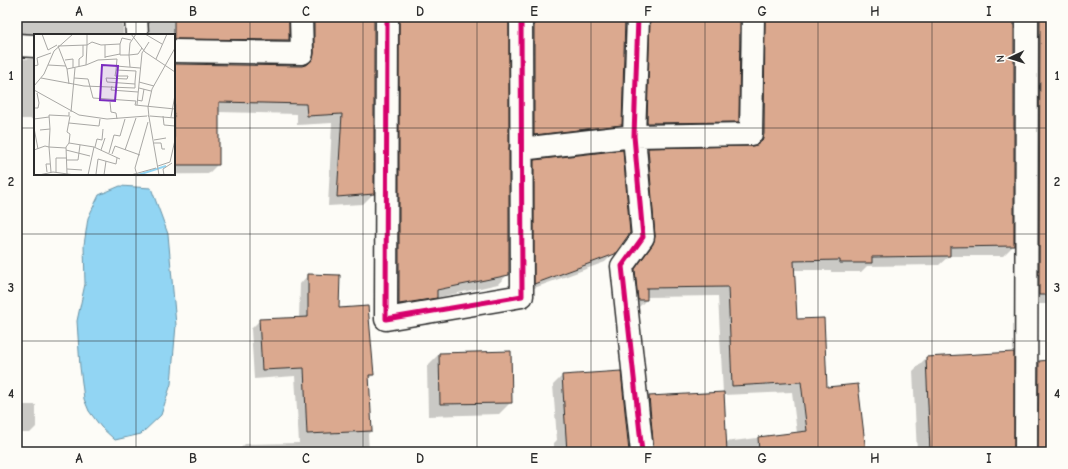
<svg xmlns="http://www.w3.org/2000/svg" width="1068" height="469" viewBox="0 0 1068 469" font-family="'Comic Neue',sans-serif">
<rect width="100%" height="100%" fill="#fdfcf7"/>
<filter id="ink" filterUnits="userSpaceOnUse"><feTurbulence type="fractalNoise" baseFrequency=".025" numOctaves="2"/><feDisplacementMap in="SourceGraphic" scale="8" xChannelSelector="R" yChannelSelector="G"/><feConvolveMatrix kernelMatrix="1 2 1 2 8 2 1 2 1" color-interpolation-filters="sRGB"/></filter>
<g filter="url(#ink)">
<path fill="#92d5f3" stroke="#6991a3" d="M120 186 151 188 168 234 176 325 171 384 161 415 141 434 115 440 101 427 89 411 84 399 80 367 77 321 85 284 84 245 88 218 99 195Z"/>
<path fill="#0003" fill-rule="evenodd" d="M17 17H123V35H35L17 43Z
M133 17H288V40L278 50 174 48V35H139Z
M298 17H373V194L363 204 328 206 332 123 297 125V114L218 112V164L208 174 110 175V174H174V65L304 66V27Z
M384 17H508V274L498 284 436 298 426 307 389 314Z
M518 17H625L621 124 611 134 524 144Z
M636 17H740L738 121 728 131 637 133Z
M750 17H1013V246L1003 256H949L939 265 867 266 861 272H831V270H794L796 320 821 452H642L638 408 649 397 723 393 718 296 646 297V300L636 310 626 280 644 255 646 246 638 159 648 149 753 147 756 28ZM792 392 797 433 725 442 723 395Z
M1024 17H1051V304H1029Z
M17 59H35V119H17Z
M534 161 614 253 605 262 526 291V170Z
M308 275 338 309 373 375 368 379 371 431 368 434 369 452H237L245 444 299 443 295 376 254 379 251 329 260 320 299 318 300 284Z
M439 354 511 402 499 414 428 416 427 366Z
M926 358 1013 452H917L913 371Z
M1051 361V452H1025L1026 376 1039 362Z
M620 372 628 452H554V443L557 440 553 385 562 376Z
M17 405H36V427L30 433H17Z"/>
<path fill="#dba98f" stroke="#2b2b2b" d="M174 17 289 18V40L174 39Z
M314 17H374V194L337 197 342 114 307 116 306 104 219 102V165H174V64L302 66 308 64 313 59 314 53Z
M399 17H509V275L437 290V298L399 304Z
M534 17H625L622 125 534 135Z
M650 17H740L739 122 647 123Z
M765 17H1014V246L950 247V256L872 257V263H840V260L794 261 797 319 824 318 827 387 858 384 866 452H759L758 437 807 431 801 382 732 386 728 287 647 288V300H638L635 269 653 244 655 236 648 148 751 146 757 145 762 141 764 134Z
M1040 17H1051V295H1039Z
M623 150 630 233 615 254 534 284V160Z
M308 274 340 275 339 308 368 306 374 375H369L372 431 307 434 304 368 262 370 259 319 308 317Z
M511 351 512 403 440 404 439 353Z
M1014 352V452H930L926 357Z
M1051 360V452H1038L1039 361Z
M621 371 629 452H567L562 375Z
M724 392 727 452H654L649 396Z"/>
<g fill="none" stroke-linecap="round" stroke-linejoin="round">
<defs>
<path id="minor" d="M136 17 137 35
M387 17 386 319 522 296 521 17
M638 17 634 136 643 237 622 266 642 452
M17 45 35 46
M174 51 302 53 301 17
M521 149 634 136 751 134 753 17
M1026 452 1027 17"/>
</defs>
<use href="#minor" stroke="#2b2b2b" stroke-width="25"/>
<use href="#minor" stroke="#fdfcf7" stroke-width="22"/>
<defs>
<path id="cycleway" d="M387 17 386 319 522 296 521 17
M638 17 634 136 643 237 622 266 642 452"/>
</defs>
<use href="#cycleway" stroke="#fdfcf7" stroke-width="8"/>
<use href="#cycleway" stroke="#d6006c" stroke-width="5"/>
</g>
</g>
<path fill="none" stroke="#2b2b2b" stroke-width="1" stroke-opacity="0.55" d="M136 17V35M250 17V452M363 17V452M477 17V452M591 17V452M705 17V452M818 17V452M932 17V452M17 128H35M174 128H1051M136 174V452M17 234H1051M17 341H1051"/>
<g transform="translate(34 34)">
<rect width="141" height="141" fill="#fdfcf7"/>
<path fill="none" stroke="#92d5f3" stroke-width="2" d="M104 141 132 132"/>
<path fill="none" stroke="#a9a8a5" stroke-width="1" d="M8 0 14 16 23 11M53 0V11L58 8 67 11 86 10M97 0 111 18 141 38M102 0 96 9 95 21 104 20 108 14M111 0 128 10M53 11 52 31 33 35 24 12ZM71 11V24M71 23 86 20M3 24 17 19M122 25 133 0M31 26 39 25V34M14 31 32 32M52 31 64 26 83 25 82 36M45 32V25L49 22V11M82 32 106 34M96 33 95 21H86V10L88 4 97 6M33 35 35 50M0 40V32L4 31 3 24M7 44 50 52 101 54V48L102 37 82 36 81 42H94L93 45 72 44 73 48 101 50M40 44 54 45 59 64 102 67 101 71 141 75M105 48 120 52M0 52 10 40 20 17 39 0M78 52 77 56 104 58M105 54 117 57M0 56 45 81 73 85 113 82M103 66 108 67 110 55M76 68 77 78 82 79 83 85M103 71 108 19 115 8M1 74H4L5 69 3 59M37 78 41 34M114 81 115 83 114 73 118 55 141 14M116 82 141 84M129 82 130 91 141 92M115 83 125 141M137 83 141 61M0 85 15 83M35 89 65 92 66 85M0 94 4 115M6 96 16 95 15 81 35 82V78M120 106 132 104M35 109 36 100 33 98 36 82M120 109H127L128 115H131M61 113 63 105 68 106 69 95M0 116 11 112 15 113 16 95M32 116 56 122M67 116 71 104M91 116 102 84M75 119 80 101 86 102 91 85M78 120 81 112 106 121M33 126H44L46 111M124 132 136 128 141 106M33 135 48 136M13 138 12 130H16M17 138 15 113 32 114M22 138V124H33M33 140 32 113 35 109 60 113 86 125M62 140 64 125 82 130 83 124M5 141 19 138 41 141M50 141H67M54 141 60 113M70 141 72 127M97 141 122 134M103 141 101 134 114 88M130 141 129 135 138 129"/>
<path fill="#7b2cbf" fill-opacity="0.15" stroke="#7b2cbf" stroke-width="2" d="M68 31 84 32 81 67 66 66Z"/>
<rect width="141" height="141" fill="none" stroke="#2b2b2b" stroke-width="2"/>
</g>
<rect width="1068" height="469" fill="none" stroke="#fdfcf7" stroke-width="44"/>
<g transform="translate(1010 58) rotate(266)" stroke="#fdfcf7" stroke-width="3" paint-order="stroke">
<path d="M0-3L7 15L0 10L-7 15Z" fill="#2b2b2b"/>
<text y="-6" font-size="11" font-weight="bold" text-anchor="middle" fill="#2b2b2b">N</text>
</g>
<rect x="22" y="22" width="1024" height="425" fill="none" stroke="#2b2b2b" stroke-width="1.5"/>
<g font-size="13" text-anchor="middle" font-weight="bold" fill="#2b2b2b">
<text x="79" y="16">A</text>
<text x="193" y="16">B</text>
<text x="306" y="16">C</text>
<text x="420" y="16">D</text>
<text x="534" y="16">E</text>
<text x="648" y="16">F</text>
<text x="762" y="16">G</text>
<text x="875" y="16">H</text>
<text x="989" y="16">I</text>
<text x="11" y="80">1</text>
<text x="1057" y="80">1</text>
<text x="11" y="186">2</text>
<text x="1057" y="186">2</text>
<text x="11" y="292">3</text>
<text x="1057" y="292">3</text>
<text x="11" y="398">4</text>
<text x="1057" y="398">4</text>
<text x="79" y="463">A</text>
<text x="193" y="463">B</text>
<text x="306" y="463">C</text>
<text x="420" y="463">D</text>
<text x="534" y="463">E</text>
<text x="648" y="463">F</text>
<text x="762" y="463">G</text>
<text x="875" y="463">H</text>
<text x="989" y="463">I</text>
</g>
</svg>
